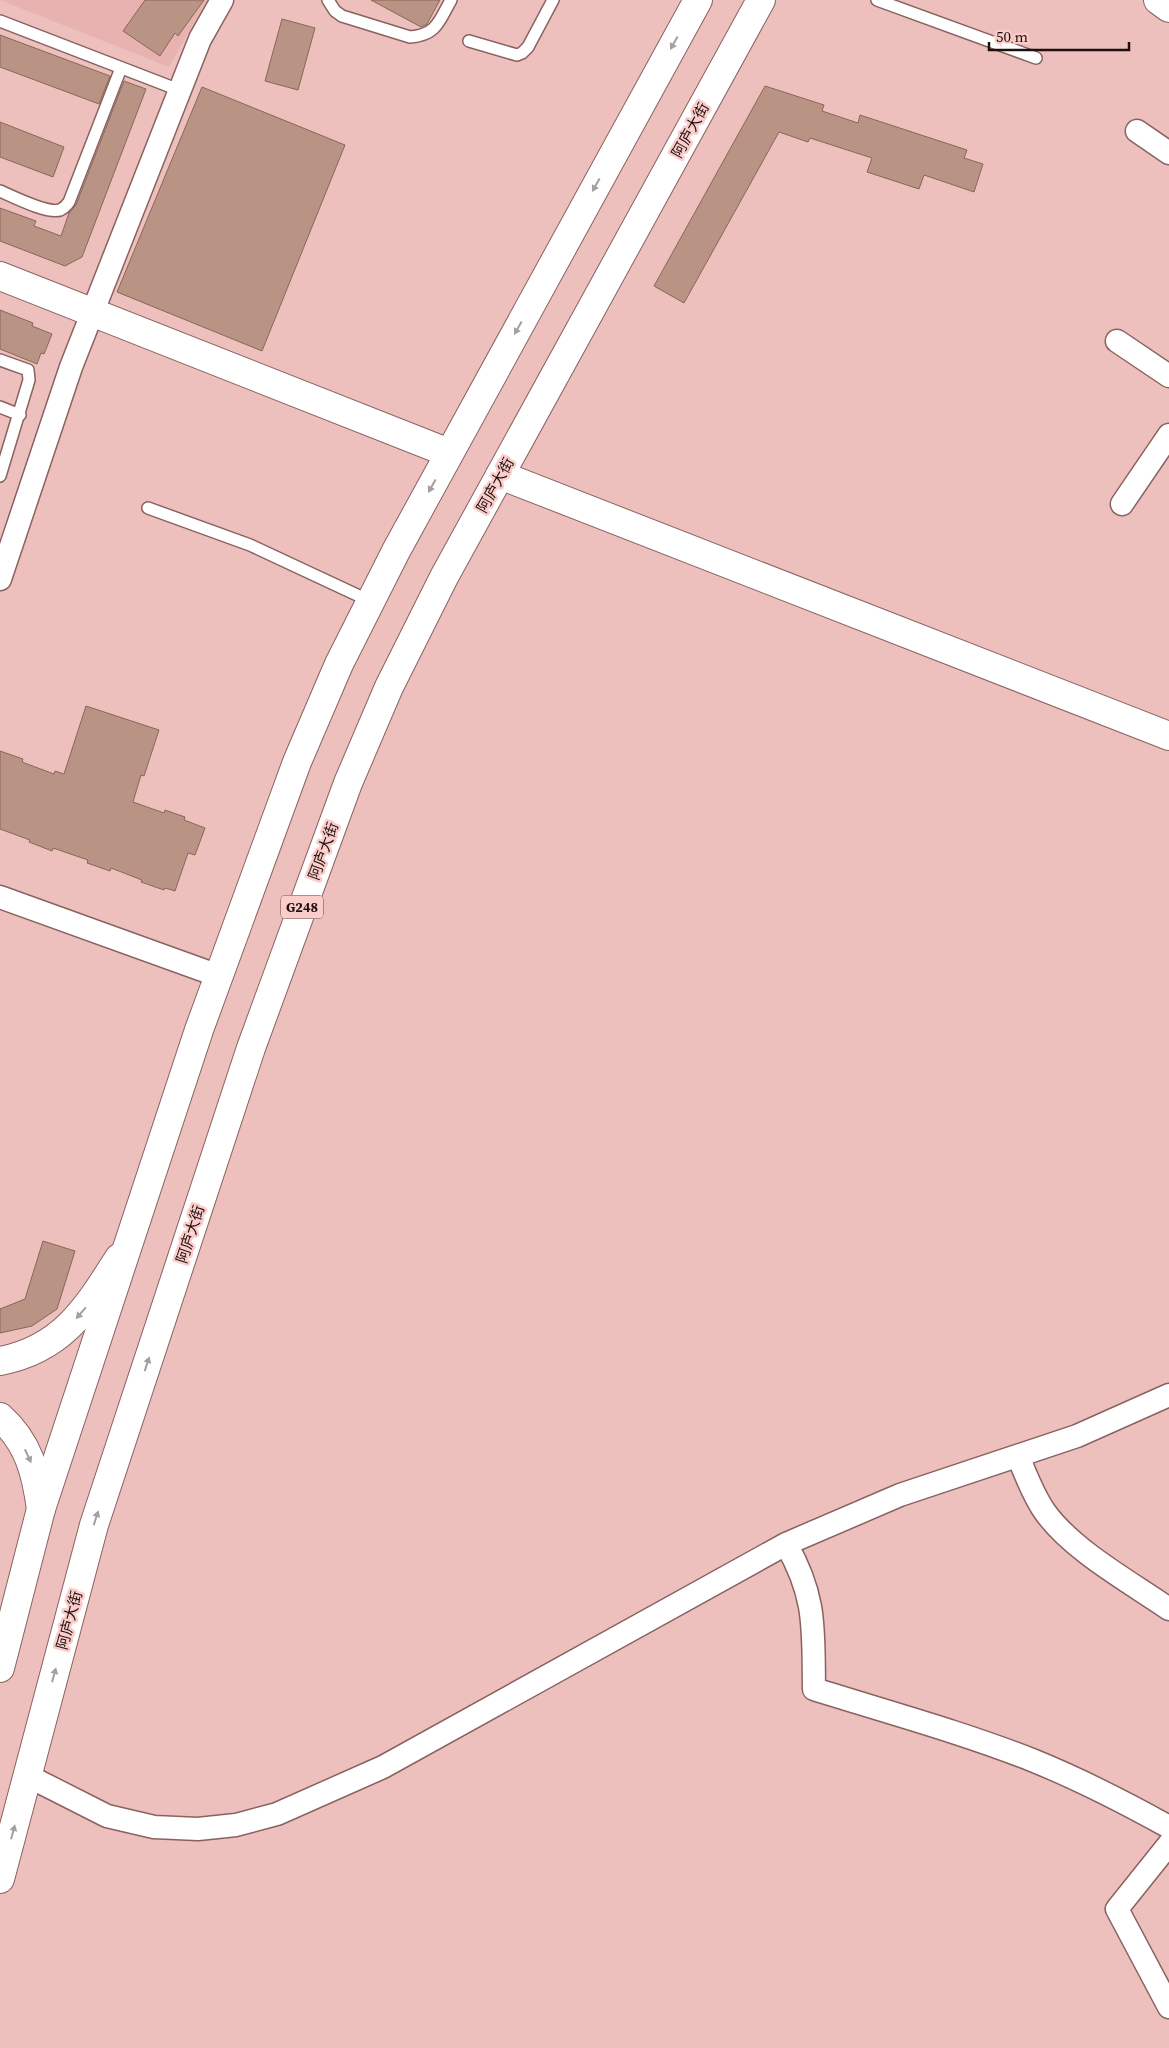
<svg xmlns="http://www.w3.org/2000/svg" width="1169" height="2048" viewBox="0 0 1169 2048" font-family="'Source Serif 4','Noto Sans SC',serif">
<rect width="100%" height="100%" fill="#edc0bd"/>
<path fill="#e7b2af" d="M0 0H207L169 67Z"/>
<path fill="#b99383" stroke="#8a6658" d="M145 0H204L178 36 175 33 160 56 123 31Z
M371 0H440L427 24 421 27Z
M282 19 315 28 298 90 265 81Z
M0 35 110 76 99 104 0 67Z
M124 81 146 89 82 257 65 266 0 241V208L36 221 34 226 61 236 69 213 76 205Z
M765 86 824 105 822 111 858 123 860 115 967 150 964 158 983 164 974 192 924 175 919 189 867 172 872 158 810 138 808 142 779 132 684 303 654 286Z
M202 87 345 145 262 351 117 292Z
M0 122 64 147 53 177 0 157Z
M0 310 33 323 32 326 52 334 44 354 41 353 37 364 0 349Z
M86 706 159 730 144 776 141 775 133 802 164 813 165 810 185 817 184 820 205 828 195 855 188 853 175 891 165 888 164 890 141 882 142 880 111 868 110 871 87 863 88 860 53 848 52 851 29 842 30 840 0 829V751L23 759 22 762 54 774 55 771 64 774Z
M43 1241 75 1251 57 1309 32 1326 0 1333V1309L25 1299Z"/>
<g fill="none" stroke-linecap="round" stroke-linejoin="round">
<defs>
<path id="service" d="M328 0 335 11 342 16 410 37C437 35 439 21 451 0
M877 0 1036 58
M0 21 179 90
M469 41 517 55 522 53 528 47 553 0
M0 191C14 197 47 214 60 210 64 208 67 205 69 202L121 68
M0 360 28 370 29 380 0 476
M0 407 20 415
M148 508 250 545 370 601"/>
<path id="minor" d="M1137 131 1169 153
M1117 341 1169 376
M1122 504 1169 435
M0 579 71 367 200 39 222 0
M0 897 219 976
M1018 1456C1026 1475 1033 1495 1045 1512 1072 1550 1130 1582 1169 1609
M786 1544C817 1598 813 1630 814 1689 887 1712 961 1732 1032 1760 1079 1779 1124 1802 1169 1827
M28 1776 107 1816 154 1827 198 1829 236 1825 277 1814 383 1767 786 1544 900 1495 1077 1436 1169 1395
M1169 1844 1117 1909 1169 2007"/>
<path id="tertiary" d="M0 276 449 453
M500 475 1169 736
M0 1361C63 1349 87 1308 119 1258
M0 1417C29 1443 36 1473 41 1509"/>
<path id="secondary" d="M1158 0 1169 8"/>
<path id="trunk" d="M0 1668 41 1509 199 1030 297 762 339 664 396 551 698 0
M0 1879 94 1525 251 1048 348 783 389 687 444 577 761 0"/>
</defs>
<use href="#service" stroke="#896260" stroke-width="14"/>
<use href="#minor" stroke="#896260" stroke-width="25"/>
<use href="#tertiary" stroke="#896260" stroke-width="30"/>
<use href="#secondary" stroke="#896260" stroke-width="30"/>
<use href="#trunk" stroke="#896260" stroke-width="30"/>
<use href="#service" stroke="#fff" stroke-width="11"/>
<use href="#minor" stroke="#fff" stroke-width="22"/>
<use href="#tertiary" stroke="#fff" stroke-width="28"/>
<use href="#secondary" stroke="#fff" stroke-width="28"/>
<use href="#trunk" stroke="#fff" stroke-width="28"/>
</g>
<defs><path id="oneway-solid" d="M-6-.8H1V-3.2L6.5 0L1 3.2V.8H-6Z" transform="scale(1.25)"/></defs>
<g fill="#a59f9f">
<use href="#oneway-solid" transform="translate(674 43) rotate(119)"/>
<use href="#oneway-solid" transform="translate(596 185) rotate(119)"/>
<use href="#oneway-solid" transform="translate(518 328) rotate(119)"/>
<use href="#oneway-solid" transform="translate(432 486) rotate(119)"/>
<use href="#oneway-solid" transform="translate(81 1313) rotate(131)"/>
<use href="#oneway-solid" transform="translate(147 1364) rotate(-72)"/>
<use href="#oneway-solid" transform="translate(28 1456) rotate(65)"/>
<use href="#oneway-solid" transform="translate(96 1518) rotate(-72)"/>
<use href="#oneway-solid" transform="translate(54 1675) rotate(-75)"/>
<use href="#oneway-solid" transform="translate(13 1832) rotate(-75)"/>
</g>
<g text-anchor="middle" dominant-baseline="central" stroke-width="5" stroke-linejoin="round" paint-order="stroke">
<rect fill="#facdca" stroke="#614947" stroke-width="1" x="281" y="895.5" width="42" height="23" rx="4"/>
<g font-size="14" font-weight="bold" fill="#1f100f">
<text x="302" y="907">G248</text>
</g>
<g font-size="15" fill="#1f100f" stroke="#facdca">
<text transform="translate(690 130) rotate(-61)">阿庐大街</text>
<text transform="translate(495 485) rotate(-61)">阿庐大街</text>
<text transform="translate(323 851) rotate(-70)">阿庐大街</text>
<text transform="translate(190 1234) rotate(-72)">阿庐大街</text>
<text transform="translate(69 1620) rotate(-75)">阿庐大街</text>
</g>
</g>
<path d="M989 42v8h140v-8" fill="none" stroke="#1f100f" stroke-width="2.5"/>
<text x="996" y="42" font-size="15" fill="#1f100f" stroke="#facdca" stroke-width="4" paint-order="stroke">50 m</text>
</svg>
